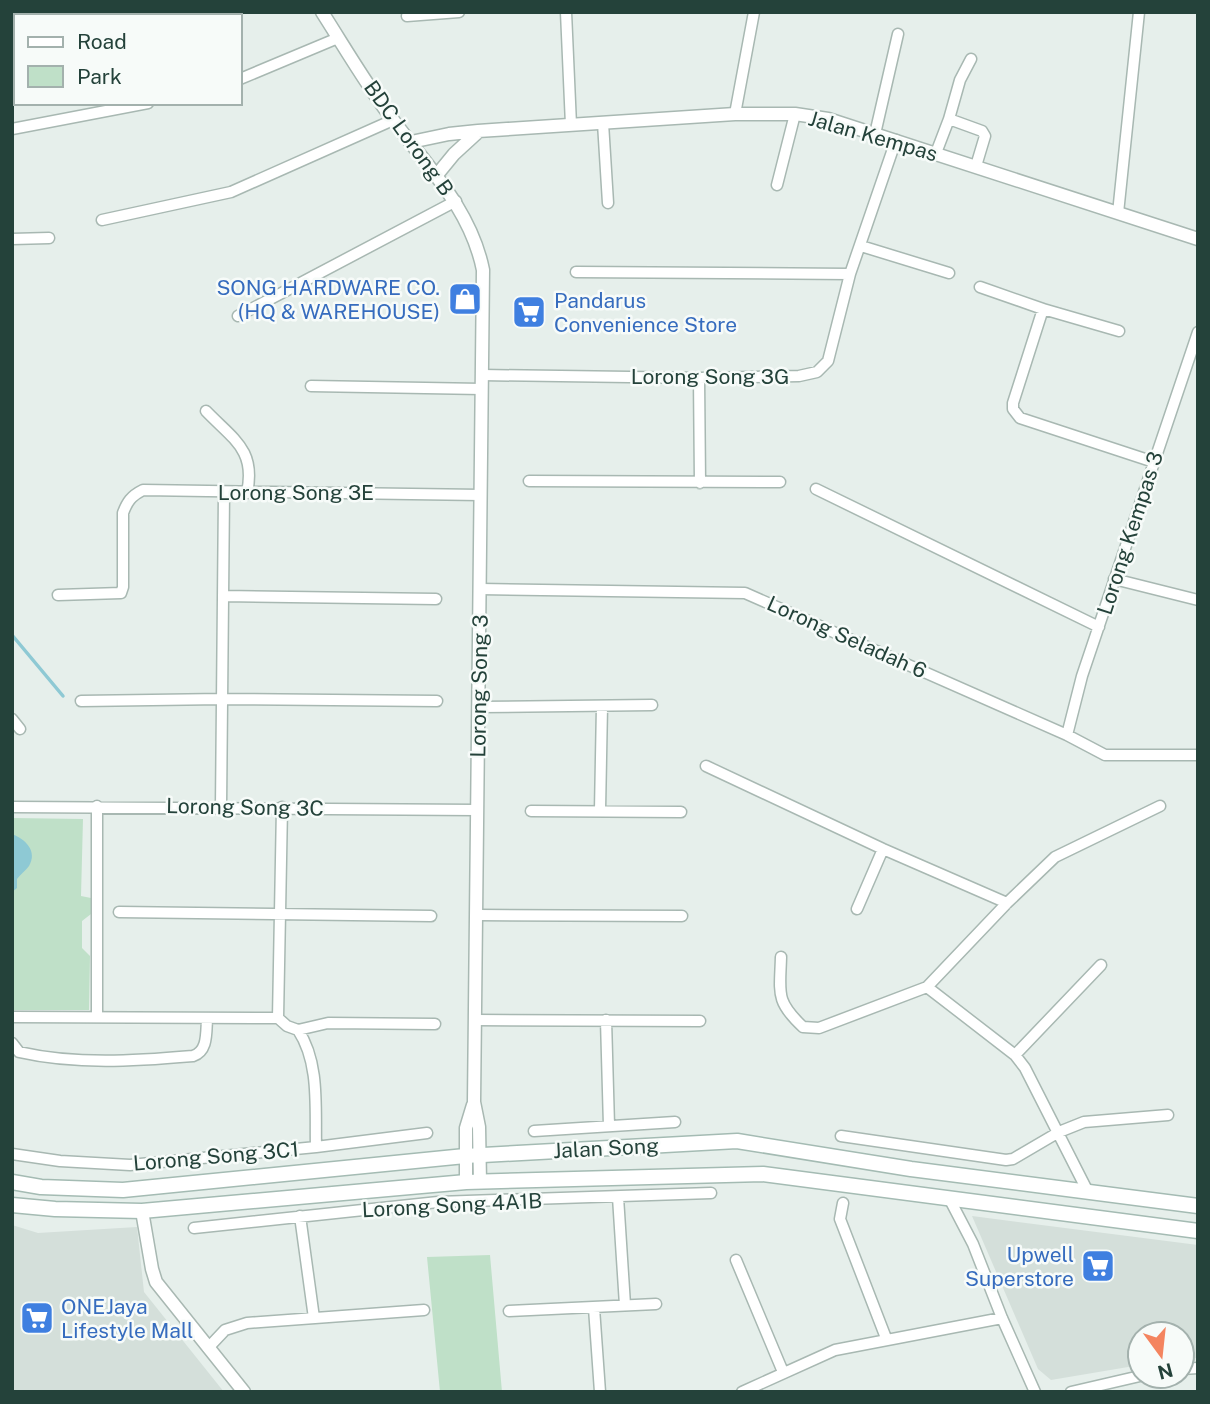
<svg xmlns="http://www.w3.org/2000/svg" width="1210" height="1404" viewBox="0 0 1210 1404" font-family="'Public Sans',sans-serif">
<rect width="100%" height="100%" fill="#e6efeb"/>
<path fill="#d4dfda" d="M972 1216 1198 1245V1358L1182 1359V1334H1140V1365L1051 1380 1038 1369Z
M12 1225 38 1233 137 1227 144 1292 224 1392H12Z"/>
<path fill="#bfe0c8" d="M12 818 83 819 81 896 91 898V914L82 921V948L90 956 89 1010H12Z
M490 1255 502 1392H440L427 1257Z"/>
<path fill="#8ec9d4" d="M12 834C25 839 38 851 29 866 26 870 20 875 17 879V888L12 892Z"/>
<g fill="none" stroke-linecap="round" stroke-linejoin="round">
<path stroke="#8ec9d4" stroke-width="3.5" d="M12 635 63 696"/>
<defs>
<path id="minor" d="M169 12 170 16
M566 12 571 125
M41 16 57 12
M407 16 459 12
M12 22 16 21
M971 59 960 80 949 119 982 131 985 136 976 166
M240 79 338 38
M735 114 754 12
M603 123 608 203
M12 129 148 103
M875 134 898 34
M936 153 949 119
M777 185 795 114
M1118 213 1139 12
M102 220 231 192 393 120
M12 239 49 238
M861 246 949 273
M576 272 850 274
M980 287 1043 309 1013 403V409L1020 418 1154 462
M1043 309 1119 331
M238 316 456 201
M482 375 699 378 799 376 817 372 828 361 850 274 896 140
M699 378 700 483
M311 386 482 389
M206 411C234 440 256 450 247 493
M529 481 780 482
M816 489 1099 627
M1114 579 1198 600
M480 589 745 593 1067 735 1105 755H1198
M58 595 121 593 123 587V513C127 502 131 496 143 490L481 495
M223 596 436 599
M81 701 222 699 437 701
M479 707 652 705
M12 719 20 729
M1067 735 1082 676 1198 332
M706 766 883 849 1007 903
M12 807 477 810
M221 807 224 493
M600 810 602 706
M531 811 681 812
M857 909 883 849
M119 912 431 916
M478 915 682 916
M781 957C780 993 775 1001 803 1027L819 1028 927 987 1007 903 1055 857 1160 806
M927 987 1015 1055 1025 1068 1088 1192
M12 1017 278 1018
M97 1017V806
M476 1020 700 1021
M606 1020 609 1126
M298 1030 328 1023 435 1024
M12 1043 19 1052C76 1065 135 1061 193 1056 208 1051 206 1033 207 1019
M1015 1055 1101 965
M534 1131 675 1122
M841 1136 1006 1160 1013 1159 1059 1132 1084 1122 1168 1115
M316 1147 427 1133
M12 1154 60 1161 130 1165 316 1147C315 1108 320 1063 298 1030L287 1026 278 1018 282 807
M618 1197 625 1305
M949 1198 973 1244 1002 1318 1035 1392
M843 1203 840 1219 886 1338
M300 1216 314 1318
M194 1228 438 1202 711 1193
M736 1260 783 1372
M594 1308 600 1392
M509 1311 656 1304
M208 1348 225 1330 247 1323 424 1310
M1182 1369 1198 1368
M742 1392 835 1350 1002 1318
M1071 1392 1140 1376"/>
<path id="tertiary" d="M322 12C345 48 367 86 393 120 428 167 471 210 483 270L474 1102 479 1127 480 1182
M411 142 449 134 478 131 735 114H795L828 119 1198 239
M436 176 454 154 478 132
M466 1182V1128L473 1105
M142 1211 152 1269 156 1282 244 1392"/>
<path id="secondary" d="M12 1182 41 1187 123 1190 465 1156 737 1141 911 1169 1198 1206
M12 1205 55 1209 142 1211 466 1182 763 1174 1198 1231"/>
</defs>
<use href="#minor" stroke="#a8b8b2" stroke-width="13"/>
<use href="#tertiary" stroke="#a8b8b2" stroke-width="15"/>
<use href="#secondary" stroke="#a4bbb3" stroke-width="17"/>
<use href="#minor" stroke="#fff" stroke-width="10"/>
<use href="#tertiary" stroke="#fff" stroke-width="12"/>
<use href="#secondary" stroke="#fff" stroke-width="14"/>
</g>
<defs>
<symbol id="shop-square" viewBox="-11 -11 22 22"><rect x="-9" y="-9" width="18" height="18" rx="4" fill="#3f7fe0" stroke="#f7fbf9"/><path d="M-5-2.5h2.3a2.7 3.5 0 0 1 5.4 0H5L5.5 6h-11ZM-1.5-2.5h3a1.5 2.3 0 0 0-3 0Z" fill="#fff"/></symbol>
<symbol id="supermarket-square" viewBox="-11 -11 22 22"><rect x="-9" y="-9" width="18" height="18" rx="4" fill="#3f7fe0" stroke="#f7fbf9"/><path d="M-6-5.5h2.5l.6 2H6L4.5 2H-2.5L-4.4-4H-6ZM-1.5 3.2a1.3 1.3 0 1 0 .1 0ZM3 3.2a1.3 1.3 0 1 0 .1 0Z" fill="#fff"/></symbol>
</defs>
<g fill-rule="evenodd">
<use href="#shop-square" x="446" y="280" width="38" height="38"/>
<use href="#supermarket-square" x="510" y="293" width="38" height="38"/>
<use href="#supermarket-square" x="1079" y="1247" width="38" height="38"/>
<use href="#supermarket-square" x="18" y="1299" width="38" height="38"/>
</g>
<g text-anchor="middle" dominant-baseline="central" stroke-width="5" stroke-linejoin="round" paint-order="stroke">
<g font-size="21" fill="#24423a" stroke="#f7fbf9">
<text transform="translate(873 136) rotate(16)">Jalan Kempas</text>
<text transform="translate(409 138) rotate(54)">BDC Lorong B</text>
<text x="710" y="376">Lorong Song 3G</text>
<text x="296" y="492">Lorong Song 3E</text>
<text transform="translate(1130 533) rotate(-72)">Lorong Kempas 3</text>
<text transform="translate(847 637) rotate(24)">Lorong Seladah 6</text>
<text transform="translate(479 686) rotate(-89)">Lorong Song 3</text>
<text transform="translate(245 807) rotate(1)">Lorong Song 3C</text>
<text transform="translate(606 1148) rotate(-3)">Jalan Song</text>
<text transform="translate(216 1156) rotate(-5)">Lorong Song 3C1</text>
<text transform="translate(452 1205) rotate(-3)">Lorong Song 4A1B</text>
</g>
<g font-size="21" fill="#366cbe" stroke="#f7fbf9" text-anchor="end">
<text x="440" y="287">SONG HARDWARE CO.<tspan x="440" dy="24">(HQ &amp; WAREHOUSE)</tspan></text>
<text x="554" y="300" text-anchor="start">Pandarus<tspan x="554" dy="24">Convenience Store</tspan></text>
<text x="1074" y="1254">Upwell<tspan x="1074" dy="24">Superstore</tspan></text>
<text x="61" y="1306" text-anchor="start">ONEJaya<tspan x="61" dy="24">Lifestyle Mall</tspan></text>
</g>
</g>
<rect width="1210" height="1404" fill="none" stroke="#24423a" stroke-width="28"/>
<rect x="14" y="14" width="228" height="91" fill="#f7fbf9" stroke="#a3b1ad" stroke-width="2"/>
<rect x="28" y="37" width="35" height="10" fill="#ffffff" stroke="#a3b1ad" stroke-width="2"/>
<text x="77" y="49" font-size="21" fill="#24423a">Road</text>
<rect x="28" y="66" width="35" height="21" fill="#bfe0c8" stroke="#a3b1ad" stroke-width="2"/>
<text x="77" y="84" font-size="21" fill="#24423a">Park</text>
<g transform="translate(1161 1355) rotate(165)"><circle r="33" fill="#f7fbf9" stroke="#a3b1ad" stroke-width="2"/>
<path d="M0-5L12 26L0 18L-12 26Z" fill="#f4845f"/>
<text y="-10" font-size="19" font-weight="bold" text-anchor="middle" fill="#24423a">N</text>
</g>
</svg>
